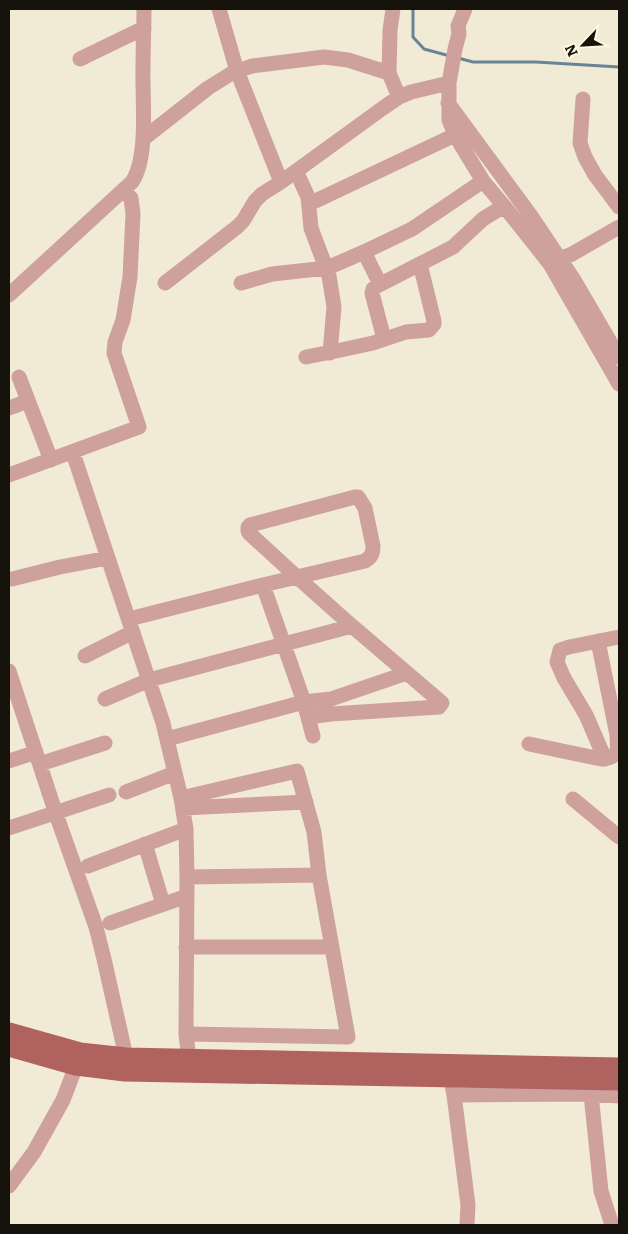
<svg xmlns="http://www.w3.org/2000/svg" width="628" height="1234" viewBox="0 0 628 1234" font-family="Literata,serif">
<rect width="100%" height="100%" fill="#f1ead5"/>
<g fill="none" stroke-linecap="round" stroke-linejoin="round">
<path stroke="#6a8497" stroke-width="3" d="M413 9V37L424 49 450 56
M458 58 473 62H536L619 67"/>
<path stroke="#cea19d" stroke-width="15" d="M219 9 237 71 281 182
M393 9 390 30 389 73 399 97
M465 9 458 26 459 34 455 49 449 83V120L455 135 483 181 504 206 550 264 619 384
M80 59 144 28
M583 99 580 143 585 157 595 175 619 207
M448 103 531 216 574 280 619 357
M143 139 208 88 232 73 252 66 324 57 348 60 389 73
M296 171 308 197 311 228 329 276 334 307 330 353
M309 204 455 135
M364 252 380 284
M560 259 572 254 619 227
M165 283 237 227 243 221 255 201 262 194 281 182 383 108 399 97 411 92 449 83
M241 283 272 274 327 268 364 252 412 229 483 181
M9 295 132 182C149 157 142 98 143 67 143 48 144 28 144 9
M384 339 372 293 373 289 377 286 453 247 483 219 504 206
M306 357 341 350 373 343 406 332 429 330 434 324V321L420 264
M19 377 51 460
M9 408 28 401
M73 453 163 723 181 798 186 829 187 877 186 1034 189 1059
M9 475 139 427 114 353 115 342 123 320 130 277 133 214 131 198 123 190
M355 497H358L365 508 373 546C373 554 371 557 365 561L297 577 250 534 248 531V527L250 525Z
M12 579 60 567 108 558
M263 585 297 577 352 626
M129 619 263 585 304 702 167 739
M85 656 133 632
M9 671 56 814 96 927 104 959 126 1057
M105 699 149 680 352 626 442 703 439 707 331 714 308 717
M313 736 304 702 331 699 407 673
M529 744 601 759C619 758 618 751 617 735L598 641
M605 759 586 715 564 678 557 662 560 650 569 647 619 637
M9 761 36 752
M40 764 105 743
M126 792 175 773
M181 798 297 771 314 832 319 875
M573 799 619 837
M183 808 306 802
M9 828 109 795
M145 844 163 904
M88 866 186 829
M110 923 187 896
M186 947H332
M186 1034 348 1037 319 875 187 877
M452 1085 454 1095 468 1205 467 1225
M591 1094 619 1096
M454 1095 591 1094 601 1191 612 1225
M9 1186 34 1152 63 1100 76 1066 79 1056"/>
<path stroke="#b0625e" stroke-width="19" d="M9 1032 80 1052 126 1057 619 1067
M9 1047 76 1066 125 1072 619 1081"/>
</g>
<rect width="628" height="1234" fill="none" stroke="#15130c" stroke-width="20"/>
<g transform="translate(583 45) rotate(245)" stroke="#fef7e2" stroke-width="4" paint-order="stroke">
<path d="M0-4L9 19L0 12L-9 19Z" fill="#15130c"/>
<text y="-8" font-size="14" font-weight="bold" text-anchor="middle" fill="#15130c">N</text>
</g>
</svg>
